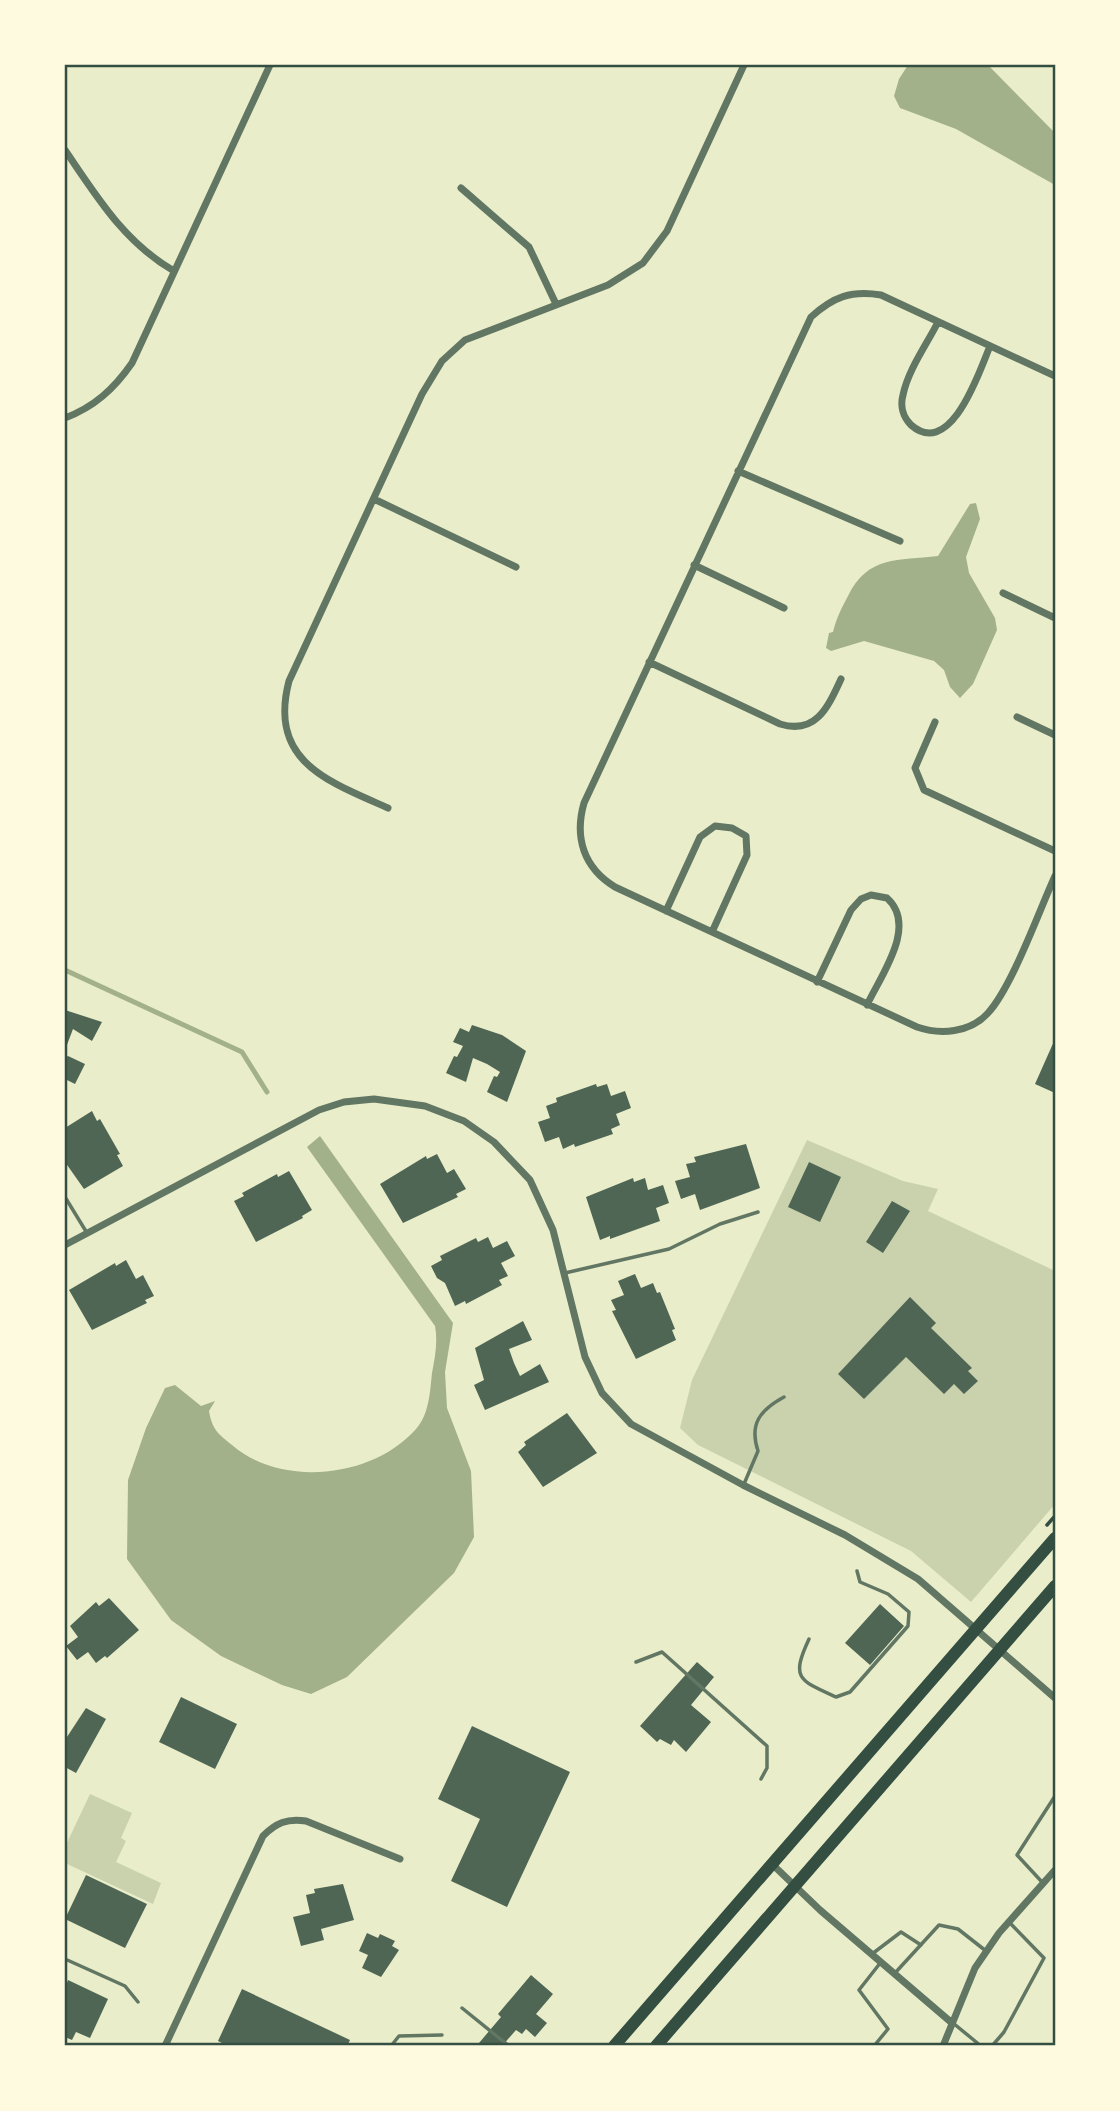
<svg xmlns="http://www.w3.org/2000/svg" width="1120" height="2111" viewBox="0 0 1120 2111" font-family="Raleway,sans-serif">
<rect width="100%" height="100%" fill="#e9edc9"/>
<path fill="#cad2ad" d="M807 1140 903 1181 938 1189 928 1211 1055 1271V1504L971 1602 911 1551 698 1445 680 1428 692 1380Z
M90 1794 132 1813 121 1838 126 1841 116 1862 161 1883 153 1904 65 1863V1847Z"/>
<path fill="#a3b18a" d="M908 65H988L1055 133V185L956 129 900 108 894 96 899 79Z
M976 503 980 519 966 557 969 573 995 618 997 630 973 684 960 698 950 687 944 670 934 661 864 641 831 651 826 648 829 633 833 632C836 619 842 607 848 596 868 555 898 561 938 556L970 504Z
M320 1136 453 1323 445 1372 447 1408 471 1471 474 1537 454 1573 347 1677 311 1694 282 1685 221 1656 171 1620 127 1559 128 1480 146 1428 165 1388 175 1385 201 1406 215 1401 209 1411C212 1429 218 1434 232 1445 281 1488 373 1478 416 1429 429 1415 430 1392 432 1373 435 1357 438 1342 435 1326L307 1147Z"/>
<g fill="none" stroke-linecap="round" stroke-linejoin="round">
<path stroke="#a3b18a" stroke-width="5" d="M65 970 242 1052 267 1092"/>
</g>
<path fill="#4f6655" d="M65 1010 102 1022 92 1041 73 1029 65 1050Z
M472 1025 502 1035 526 1051 507 1102 487 1092 494 1076 497 1077 500 1072 487 1064 473 1058 466 1082 446 1073 454 1056 457 1057 463 1046 453 1042 460 1028 469 1032Z
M1055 1039V1093L1035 1084Z
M68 1056 85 1064 75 1084 65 1079V1058Z
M596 1084 597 1087 607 1084 611 1096 625 1091 631 1108 616 1114 620 1125 611 1129 613 1134 575 1147 574 1144 563 1149 559 1137 545 1142 538 1122 550 1118 546 1106 557 1102 556 1098Z
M92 1111 97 1121 100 1119 120 1154 117 1155 123 1166 84 1189 65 1162V1128Z
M746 1144 760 1188 700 1210 695 1194 681 1199 675 1181 690 1177 686 1164 696 1162 694 1157Z
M437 1154 447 1173 454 1169 466 1189 456 1194 458 1197 403 1223 380 1184 426 1156 427 1159Z
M809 1162 841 1177 820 1222 788 1207Z
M289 1171 312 1210 302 1216 303 1218 256 1242 234 1201 244 1196 242 1193 277 1174 278 1177Z
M633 1178 634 1182 645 1178 648 1190 663 1185 669 1203 656 1208 660 1221 610 1239V1236L600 1240 586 1197Z
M892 1201 910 1211 883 1253 866 1242Z
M488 1237 493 1248 507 1241 515 1256 501 1263 508 1276 499 1280 502 1285 466 1304 465 1301 455 1306 445 1283 437 1278 431 1266 442 1260 440 1256 476 1238 478 1242Z
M126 1260 136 1279 143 1275 154 1296 145 1300 147 1303 92 1330 69 1290 115 1263 116 1266Z
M635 1274 641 1288 653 1283 657 1293 660 1292 675 1329 672 1330 676 1340 636 1359 612 1311 616 1310 611 1300 624 1295 618 1281Z
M910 1297 936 1323 931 1328 972 1368 968 1371 978 1381 964 1394 954 1384 944 1394 906 1357 864 1399 838 1374Z
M523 1321 532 1340 509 1349 514 1363 520 1376 540 1364 549 1382 485 1410 474 1385 484 1380 475 1348Z
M567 1413 597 1453 543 1487 518 1452 526 1445 524 1442Z
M109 1598 139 1630 107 1658 105 1656 96 1663 88 1652 77 1660 66 1646 78 1637 70 1626 96 1602 99 1606Z
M880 1604 904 1626 870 1665 845 1643Z
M697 1662 714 1677 691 1705 711 1722 686 1752 674 1740 671 1745 660 1739 657 1742 640 1726Z
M181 1697 237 1724 215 1769 159 1742Z
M86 1708 106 1719 76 1773 65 1767V1740Z
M472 1726 570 1772 507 1907 451 1881 480 1819 438 1799Z
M86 1875 147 1904 125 1948 65 1919Z
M343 1884 354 1920 321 1929 324 1940 301 1946 293 1917 310 1913 306 1895 315 1893 314 1889Z
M367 1933 378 1938 380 1934 395 1941 392 1946 399 1950 381 1977 362 1968 368 1955 359 1951Z
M531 1975 553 1994 536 2014 547 2023 535 2037 526 2029 522 2034 516 2030 502 2046H484L479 2043 501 2017 498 2014Z
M68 1980 108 1999 90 2038 76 2032 72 2040 65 2037V1988Z
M242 1989 350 2040 347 2046H228L218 2041Z"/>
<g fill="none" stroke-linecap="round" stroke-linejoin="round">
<path stroke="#344e41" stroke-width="3.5" d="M1047 1525 1055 1516"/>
<path stroke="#617663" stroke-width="3.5" d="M65 1197 87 1233
M565 1273 669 1249 720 1224 758 1212
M744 1484 758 1451C749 1424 760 1410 784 1397
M809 1639C791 1678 798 1680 836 1697L850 1692 908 1626 909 1612 888 1594 860 1582 857 1571
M636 1662 662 1652 767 1746V1768L761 1779
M1042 1882 1017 1855 1055 1796
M872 1954 901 1932 921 1945
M65 1959 125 1986 138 2002
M895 1973 939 1925 958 1929 986 1951
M462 2008 509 2046
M953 2023 981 2046
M391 2046 399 2036 442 2035
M874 2046 888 2029 859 1990 881 1962
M992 2046 1004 2032 1044 1958 1010 1923"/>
<path stroke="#617663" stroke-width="7" d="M65 150C97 197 124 242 174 271
M461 188 529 247 556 304
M938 322C927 344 908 370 903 395 900 406 903 417 911 425 951 460 980 370 990 346
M1055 376 881 295C851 290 833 297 811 317L584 803C574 838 584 868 615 887L917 1027C940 1035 970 1033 988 1013 1012 987 1039 911 1055 876
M65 418C94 407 114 389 132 363L270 65
M738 471 900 541
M374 499 516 567
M694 565 784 608
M1003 593 1055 618
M649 662 780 724C816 735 828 707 841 679
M1017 717 1055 735
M935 722 915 768 924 790 1055 851
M388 808C327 781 268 761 289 681L422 394 442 361 465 340 608 285 643 263 667 231 744 65
M666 911 700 837 715 826 732 828 746 836 747 855 712 932
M817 982 851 910 861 899 871 895 887 898C918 926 881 975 867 1005
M65 1245 319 1110 344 1102 374 1099 425 1106 464 1121 494 1142 530 1180 553 1230 585 1357 602 1393 631 1424 743 1485 845 1535 918 1579 1055 1698
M772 1864 820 1910 952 2023
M165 2046 263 1836C276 1823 287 1818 306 1821L400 1859
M943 2046 975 1968 999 1933 1055 1870"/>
<path stroke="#344e41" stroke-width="12" d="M614 2046 1055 1538
M656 2046 1055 1586"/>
</g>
<rect width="1120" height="2111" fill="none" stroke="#fefae0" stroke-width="133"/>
<rect x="66" y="66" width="988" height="1978" fill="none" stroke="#344e41" stroke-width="2.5"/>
</svg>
